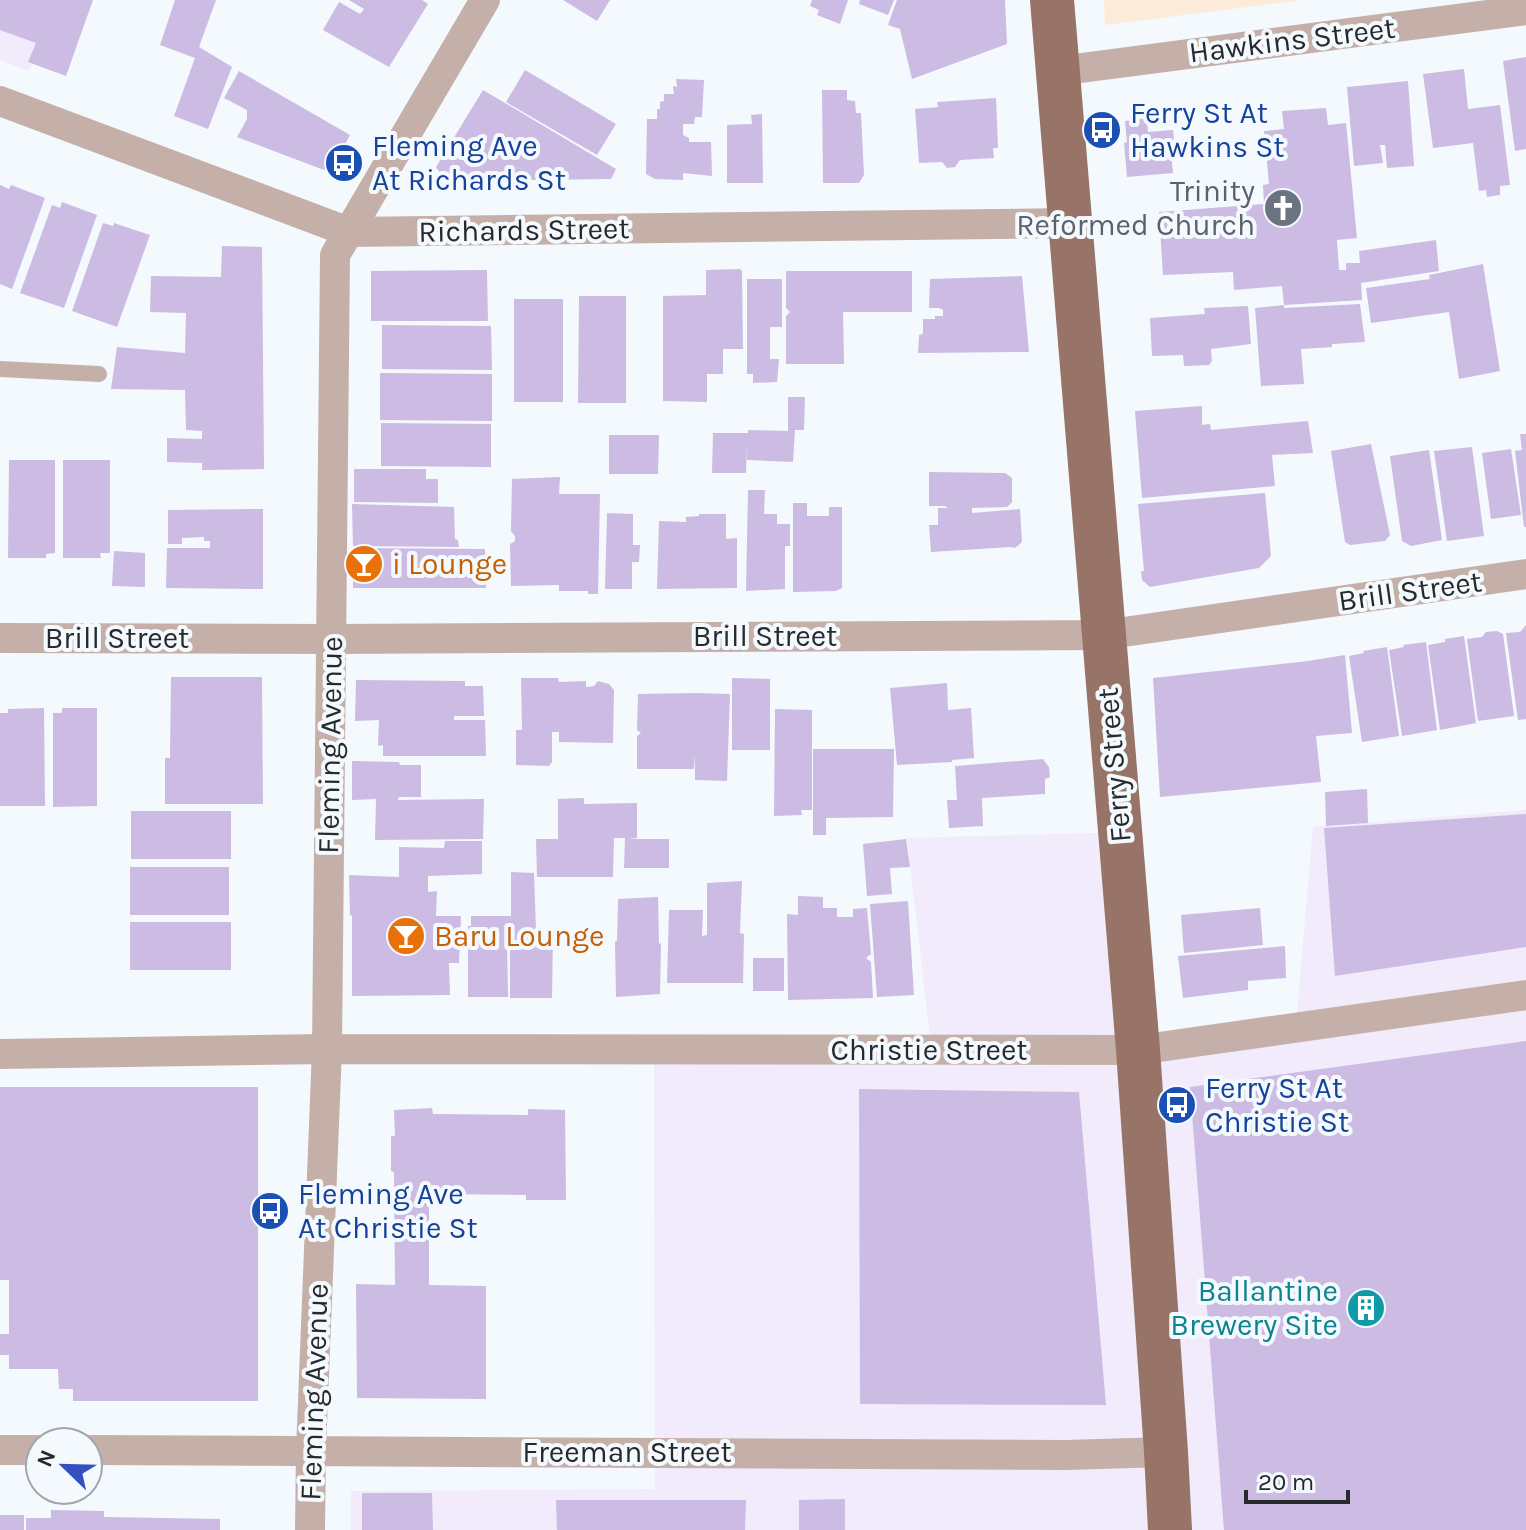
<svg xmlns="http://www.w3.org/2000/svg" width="1526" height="1530" viewBox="0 0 1526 1530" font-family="Karla,sans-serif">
<rect width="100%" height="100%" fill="#f4f9fe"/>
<path fill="#f1ebfc" d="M0 0H54L29 71 0 60Z
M1526 810V1530H351V1491L655 1489 654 1046 930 1038 907 838 1130 832 1135 1041 1296 1024 1313 827Z"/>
<path fill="#fdebda" d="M1104 0H1303L1105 25Z"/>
<path fill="#ccbbe3" d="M0 0H93L66 76 28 62 36 43 0 30Z
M175 0H216L199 47 232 67 208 129 174 116 195 58 160 45Z
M349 0H422L428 4 389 67 323 30 339 2 360 14 364 9Z
M563 0H610L597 21Z
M812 0H848L840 24 817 15 819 10 810 6Z
M860 0H894L888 15 859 4Z
M897 0H1005L1007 44 912 79 900 29 888 25Z
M1526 57V149L1515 151 1503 61Z
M1464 69 1468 109 1500 105 1510 185 1500 186V195L1487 197 1486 190 1479 191 1473 143 1433 148 1423 74Z
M525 70 616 124 597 155 506 102Z
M239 71 350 135 333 166 324 170 237 137 247 119V110L224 98Z
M676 79 704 80 702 117H695L694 124H683V135L689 138V142H711L712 176 683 173V180L655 179 646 174 647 119H657V109H660V102L664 101V94H674L673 86 677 87Z
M1408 81 1414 166 1387 168 1385 145H1380L1383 163 1354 166 1347 87Z
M483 90 616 169 611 179 445 181 436 167Z
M822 90H847V100L855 101 856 113H861L864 175 859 183H823Z
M996 98 998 148H993L994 158 960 160 955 167 947 168 942 162 919 163 915 109 938 107 937 102Z
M1326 108 1328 125 1346 123 1357 238 1337 240 1339 270H1346V263H1360L1359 251 1436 240 1439 271 1361 283 1362 300 1284 305 1282 286 1234 290 1233 272 1163 275 1159 212 1264 204 1263 185 1269 184 1264 131 1284 129 1282 111Z
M762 114 763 183H727V125L752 124 751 115Z
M1147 118 1148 132 1173 130 1174 141H1170L1173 173 1127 177 1124 143 1127 142 1125 121Z
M0 185 9 189 11 185 45 198 12 289 0 284Z
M62 202 97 215 64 308 20 293 52 205 60 208Z
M103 223 113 226 114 223 150 235 117 327 72 311Z
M222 246 262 247 264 469 202 470V463L167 462V438L202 439V431L186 430 185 390 111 389 117 347 185 353 186 313 150 312 151 276 221 277Z
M1483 264 1500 371 1459 379 1449 312 1371 323 1366 288 1430 279 1429 275Z
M740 269 742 271 743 349H723V374H707V402L663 401V296L706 295V270Z
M487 270 488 321H371V271Z
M786 271H912V312H843L844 364H786V316L790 312 786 308Z
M1022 276 1029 352 918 353 919 335 923 334V319H935V316H943V310L939 308H929L930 279Z
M747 279H782V327H770V359H779L777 382 753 383V374H747Z
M579 296H626V403H578Z
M514 299H563V402H514Z
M1360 304 1365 342 1332 344V347L1301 349 1304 384 1261 386 1255 308 1284 305V308Z
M1248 306 1251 344 1211 349 1212 361 1209 365 1184 366 1183 355 1152 356 1150 318 1205 314 1204 308Z
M382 325 491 326 492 370 382 369Z
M380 373 492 374V421L380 420Z
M788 397H805L804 430H795L793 462 747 460V446L746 473H712L713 433H748V430L788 431Z
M1202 406V425L1210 424 1211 430 1308 421 1313 453 1272 455 1275 486 1142 498 1135 411Z
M381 423 491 424V467L381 466Z
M1520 434H1526V527H1524L1515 451 1522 450Z
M609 435H659L658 474H609Z
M1371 444 1390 535 1385 541 1350 545 1345 542 1331 451Z
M1472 447 1484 536 1447 541 1434 451Z
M1511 449 1521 515 1491 519 1482 453Z
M1429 450 1442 540 1411 546 1402 541 1390 456Z
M9 460H55V553L46 554V558H8Z
M63 460H110V553H100L101 558H63Z
M354 469H426V479H438V503L354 502Z
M929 472 1005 473 1012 478V502L1007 507 972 508V513L1020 509 1022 542 1015 548 1011 547 931 552 929 525H938V508H948L945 506H929Z
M560 477 559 494H600L598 594H588V591H559V585L511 586 510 544 515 541V536L511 531 512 479Z
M748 490H765L764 514H777V524H790V546H785V589L746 591Z
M1265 493 1271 556 1259 568 1150 587 1142 580 1141 571H1144L1138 504Z
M793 503H807V516H829V507H842V588L836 591 793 592Z
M352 504 454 507 455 539 458 540 459 547 353 546Z
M263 509V589L166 588 167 548H210V541H204V537L182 538V544H168V510Z
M607 513 633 514V545H640L639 562H632V589H605Z
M699 514H726V539L737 538V588L657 589 659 521 686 522V517L699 516Z
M353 548 485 549 486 588H353Z
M114 551 145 553V587L112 586Z
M1526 625V719L1518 720 1506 633 1520 632Z
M1497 631 1503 634 1514 716 1478 721 1467 639 1482 637 1486 632Z
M1464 636 1476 723 1440 730 1428 645 1445 642V639Z
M1426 642 1437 730 1402 736 1389 650 1404 647 1403 645Z
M1387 647 1399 736 1362 742 1349 656 1364 653 1363 651Z
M1345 655 1352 733 1316 736 1321 782 1160 797 1153 678 1308 661Z
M171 677H262L263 804H165V758H170Z
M521 678H558L559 682 586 681V687L594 686 598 681 609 684 614 690 613 743 559 742V732H552V762L549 766 516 765V730H522Z
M732 678 770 679V750H732Z
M356 680 465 681V686H483L484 716H454V720H485L486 756H383V745L378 746 379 720 355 721Z
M947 683 948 710 971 708 974 758 952 760V762L897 765 890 688Z
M697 693 730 694 727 781 695 780V754L694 769H637V736L641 733 637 730 638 694Z
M44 708 45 806H0V713H8V709Z
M62 708H97V806L53 807V713H62Z
M775 709 812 710V810H801L802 815 774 816Z
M813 749H894L893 817 826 818V835H813Z
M1043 759 1049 767 1050 777 1045 779V794L982 798 983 826 949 828 947 800H957L955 766Z
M352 761 399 762 400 765H421V797H399L398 800 484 799 483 839 375 840 376 799 352 800Z
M1367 789 1368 823 1326 826 1325 792Z
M584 798V804L637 803V838L629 839H669V868H624L625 838H614L613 877H537L536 839H558V799Z
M131 811H231V859H131Z
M1526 814V947L1335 976 1324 828Z
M906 839 910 867 890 868 892 894 867 896 863 844Z
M445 841H482V874L428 876V892L437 891 436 916H461L459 963H449L450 995 352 996V915L350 916 349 875 399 877V847L444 848Z
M130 867H229V915H130Z
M511 872 534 873 536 931H553L552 998H510V941H507L508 997H468V926H471V916H511Z
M742 881 740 933 744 934 743 983H667L669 910H703L702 936 707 935V883Z
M798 896 823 897V908H837V917H853V909L867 908 871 954 866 958 871 962 873 998 788 1000 787 914 798 915Z
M658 897 659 944 661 943 660 994 616 997 615 941H617L618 899Z
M908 901 914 995 877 997 870 904Z
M1260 908 1263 945 1184 953 1181 915Z
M130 922H231V970H130Z
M1285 946 1286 978 1248 981V990L1183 998 1178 956Z
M753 958H784V991H753Z
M1526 1041V1530H1224L1190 1087Z
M0 1087H258V1401H73V1389H59L58 1369H9V1355H0V1334H9V1280H0Z
M859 1089 1079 1092 1106 1405 860 1404Z
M432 1108 433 1114 528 1115V1109L565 1110 566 1200H526V1195L433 1194V1199H429V1285L486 1286V1399L357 1398 356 1284 395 1285 394 1172 391 1171V1136H395L394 1110Z
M362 1493H432L433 1530H362Z
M845 1499V1530H799V1500Z
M556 1500H746L745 1530H557Z
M51 1510 104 1511V1517L220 1519V1530H26V1518H51Z
M0 1515H24V1530H0Z"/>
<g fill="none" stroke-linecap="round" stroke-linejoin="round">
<path stroke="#c5b0a9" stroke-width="16" d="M0 369 99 374"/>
<path stroke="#c5b0a9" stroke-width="30" d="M1058 71 1526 10
M0 101 349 232 1071 223
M0 638 331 639 1103 635 1526 574
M0 1054 327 1049 1138 1050 1526 995
M0 1450H40
M88 1450 1067 1455 1166 1452
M310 1530 311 1451 327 1049 335 255 485 0"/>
<path stroke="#977467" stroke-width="44" d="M1052 0 1138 1050 1166 1452 1170 1530"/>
</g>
<defs>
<symbol id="bus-disc" viewBox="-11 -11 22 22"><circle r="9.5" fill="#1a4fb4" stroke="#f4f9fe"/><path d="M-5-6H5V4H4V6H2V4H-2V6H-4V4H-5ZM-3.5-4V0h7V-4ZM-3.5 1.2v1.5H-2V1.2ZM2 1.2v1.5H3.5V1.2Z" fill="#fff"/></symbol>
<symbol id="church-disc" viewBox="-11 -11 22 22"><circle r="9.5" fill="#6b7280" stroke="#f4f9fe"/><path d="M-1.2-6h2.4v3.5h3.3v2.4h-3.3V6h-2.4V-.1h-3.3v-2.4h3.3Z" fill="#fff"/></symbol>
<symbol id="bar-disc" viewBox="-11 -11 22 22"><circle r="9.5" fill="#e8710a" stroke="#f4f9fe"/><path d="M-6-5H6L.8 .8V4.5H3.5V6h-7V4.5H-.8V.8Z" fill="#fff"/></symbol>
<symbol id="building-disc" viewBox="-11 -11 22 22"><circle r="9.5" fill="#0f9aa8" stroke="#f4f9fe"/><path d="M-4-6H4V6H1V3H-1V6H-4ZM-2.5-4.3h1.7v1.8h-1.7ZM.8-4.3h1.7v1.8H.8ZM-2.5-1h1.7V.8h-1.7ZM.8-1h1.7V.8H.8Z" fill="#fff"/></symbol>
</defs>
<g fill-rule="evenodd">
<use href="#bus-disc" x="1080" y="108" width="44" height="44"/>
<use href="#bus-disc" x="322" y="141" width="44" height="44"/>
<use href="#church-disc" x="1261" y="186" width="44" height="44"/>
<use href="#bar-disc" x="342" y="542" width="44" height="44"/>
<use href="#bar-disc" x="384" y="914" width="44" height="44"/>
<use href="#bus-disc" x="1155" y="1083" width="44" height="44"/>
<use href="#bus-disc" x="248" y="1189" width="44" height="44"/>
<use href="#building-disc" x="1344" y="1286" width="44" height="44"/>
</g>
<g text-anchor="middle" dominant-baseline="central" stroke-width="8" stroke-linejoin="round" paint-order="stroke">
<g font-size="30" fill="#272a2d" stroke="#f4f9fe">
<text transform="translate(1292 40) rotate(-7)">Hawkins Street</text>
<text transform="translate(524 230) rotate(-1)">Richards Street</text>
<text transform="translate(1410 591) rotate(-8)">Brill Street</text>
<text x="765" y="636">Brill Street</text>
<text x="117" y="638">Brill Street</text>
<text transform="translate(330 745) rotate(-89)">Fleming Avenue</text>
<text transform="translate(1114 765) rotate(-95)">Ferry Street</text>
<text x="929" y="1050">Christie Street</text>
<text transform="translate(314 1392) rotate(-88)">Fleming Avenue</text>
<text x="627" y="1452">Freeman Street</text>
</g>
<g font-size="30" fill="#164399" stroke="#f4f9fe" text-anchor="start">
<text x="1130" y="113">Ferry St At<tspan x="1130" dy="34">Hawkins St</tspan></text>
<text x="372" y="146">Fleming Ave<tspan x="372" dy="34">At Richards St</tspan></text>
<text x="1205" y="1088">Ferry St At<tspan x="1205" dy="34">Christie St</tspan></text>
<text x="298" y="1194">Fleming Ave<tspan x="298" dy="34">At Christie St</tspan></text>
</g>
<g font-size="30" fill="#5b616d" stroke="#f4f9fe" text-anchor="end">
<text x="1255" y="191">Trinity<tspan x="1255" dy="34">Reformed Church</tspan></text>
</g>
<g font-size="30" fill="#c56008" stroke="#f4f9fe" text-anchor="start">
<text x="392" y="564">i Lounge</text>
<text x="434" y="936">Baru Lounge</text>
</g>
<g font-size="30" fill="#0d838f" stroke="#f4f9fe" text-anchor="end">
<text x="1338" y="1291">Ballantine<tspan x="1338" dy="34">Brewery Site</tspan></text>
</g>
</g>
<g transform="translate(64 1466) rotate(293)"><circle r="38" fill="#f4f9fe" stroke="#a2a6aa" stroke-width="2"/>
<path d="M0-6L14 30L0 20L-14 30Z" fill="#3350c1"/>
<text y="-12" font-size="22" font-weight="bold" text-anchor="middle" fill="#272a2d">N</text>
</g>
<path d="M1246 1490v12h102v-12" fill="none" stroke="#272a2d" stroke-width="4"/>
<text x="1258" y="1490" font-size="24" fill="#272a2d" stroke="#f4f9fe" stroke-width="6" paint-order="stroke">20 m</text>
</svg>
